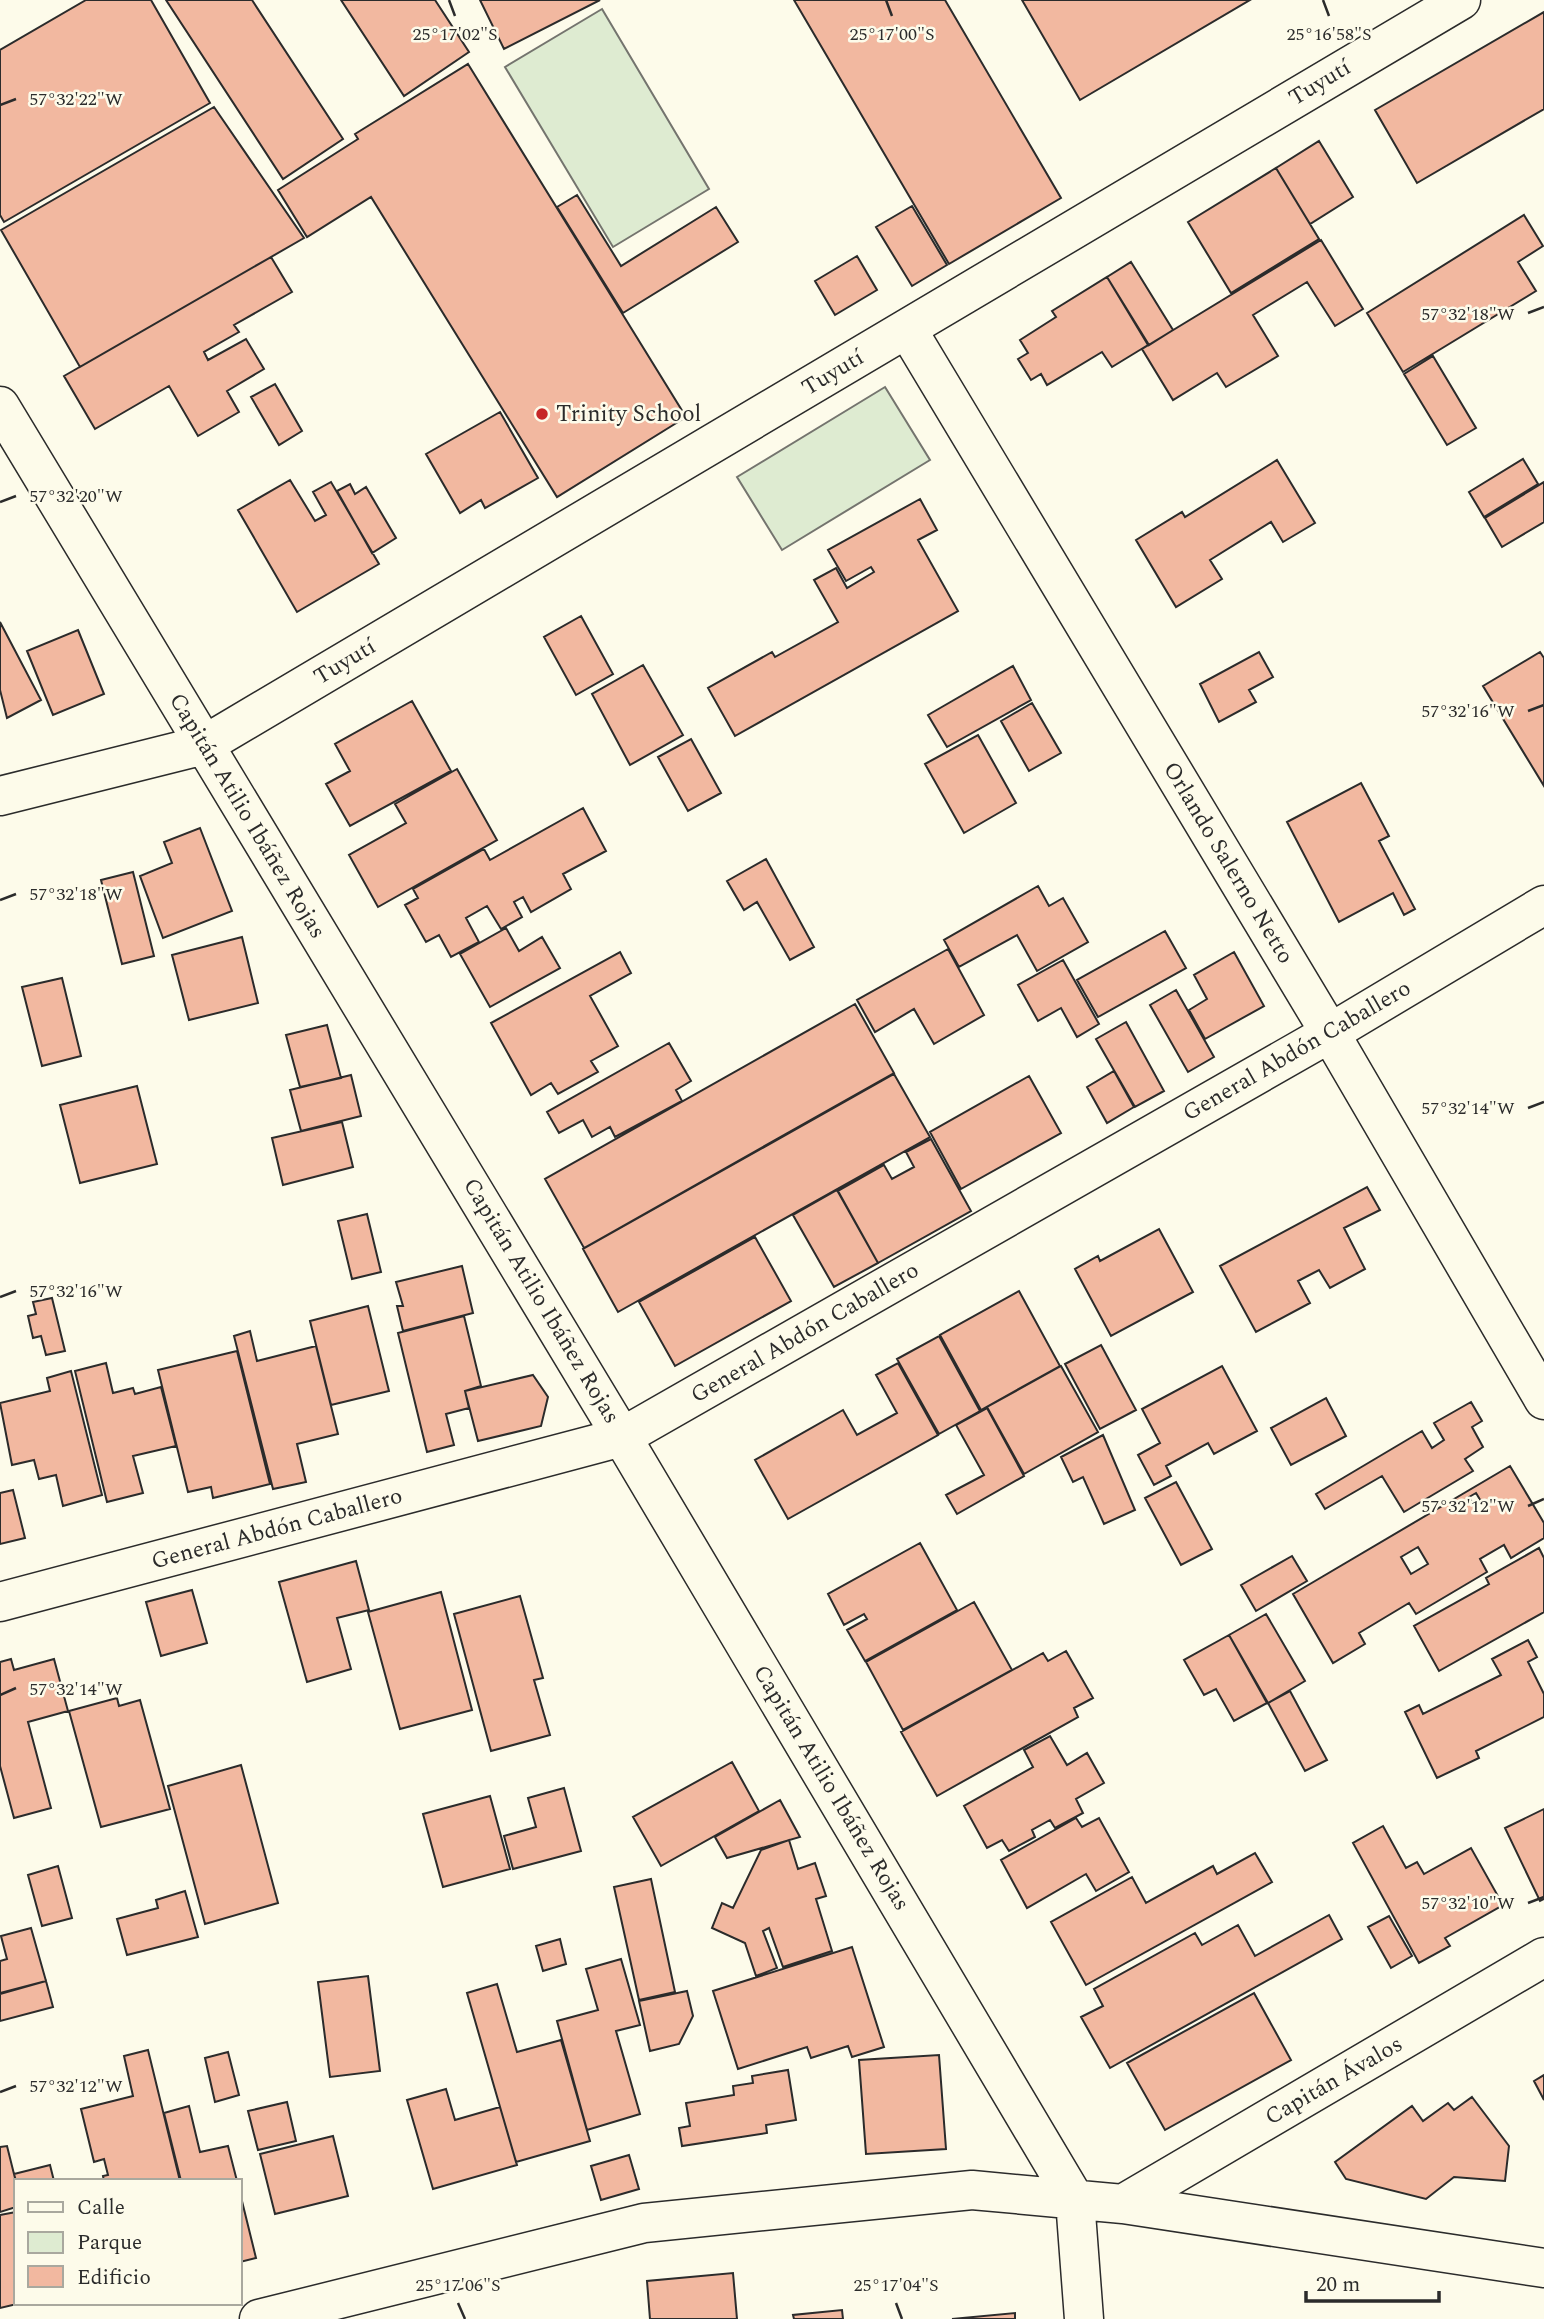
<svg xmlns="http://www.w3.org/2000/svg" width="1544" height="2319" viewBox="0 0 1544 2319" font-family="Spectral,serif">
<rect width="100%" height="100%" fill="#fdfbea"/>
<path fill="#deebd1" stroke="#74746e" stroke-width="2" d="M602 9 709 189 613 247 505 67Z
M885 387 930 460 782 550 737 477Z"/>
<path fill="#f2b8a0" stroke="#2b2b2b" stroke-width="2" fill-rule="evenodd" d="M86 0H151L210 103 4 222 0 215V50Z
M166 0H252L343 139 283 179Z
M341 0H435L469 52 404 96Z
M480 0H600L504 49Z
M794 0H945L1061 198 949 264Z
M1022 0H1250L1080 100Z
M1544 12V109L1417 183 1375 110Z
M468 64 686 417 557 497 371 197 307 237 278 190 358 139 355 134Z
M214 107 304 238 80 367 1 230Z
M1319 141 1353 197 1310 224 1276 168Z
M1276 168 1319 239 1231 293 1188 222Z
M577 195 621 266 716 207 738 242 623 313 557 207Z
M912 206 947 265 912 286 876 227Z
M1524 215 1543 246 1518 262 1536 291 1403 372 1367 313Z
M1321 240 1363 309 1335 326 1307 282 1253 315 1278 356 1226 387 1217 373 1173 400 1142 349Z
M857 256 877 290 835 315 815 281Z
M271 257 292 292 234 325 239 332 204 352 208 360 246 339 264 369 227 391 239 412 198 436 169 386 95 429 64 376Z
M1131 262 1173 330 1149 345 1107 277Z
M1107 277 1148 345 1112 367 1102 352 1047 385 1041 374 1031 380 1018 359 1028 353 1020 340 1056 317 1052 311Z
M1433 356 1476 428 1447 445 1404 374Z
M275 384 302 431 279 445 251 397Z
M500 412 538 478 485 508 481 500 460 513 426 454Z
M1523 459 1538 484 1484 517 1469 492Z
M1277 460 1315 523 1283 542 1271 522 1210 560 1222 579 1176 607 1136 540 1182 512 1185 517Z
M290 480 315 521 326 515 313 492 331 482 379 564 297 612 238 510Z
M1544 482V522L1502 547 1485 518Z
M350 484 355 494 366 487 396 538 372 553 337 491Z
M920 499 937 530 918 540 958 611 735 736 708 688 772 652 775 657 838 622 814 580 836 568 847 588 874 572 871 567 846 581 828 550Z
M581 616 613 674 576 695 544 637Z
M0 622 41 700 7 718 0 690Z
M78 630 104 694 53 715 27 651Z
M1259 652 1273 677 1249 690 1256 702 1219 722 1200 684Z
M1540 652 1544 658V786L1483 686Z
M643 665 683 735 630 765 592 694Z
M1013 666 1031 700 947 747 928 715Z
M412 701 451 771 350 826 326 784 350 771 335 744Z
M1032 703 1061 753 1029 771 1001 721Z
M978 735 1016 803 964 833 925 764Z
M691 739 721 793 688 811 658 757Z
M457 769 497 840 378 907 349 855 406 823 395 804Z
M1361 783 1389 836 1379 841 1415 909 1404 915 1393 893 1339 922 1287 822Z
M583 808 606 851 563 874 571 889 531 912 523 897 514 902 522 917 501 929 487 906 466 918 479 942 451 957 439 935 426 942 405 905 418 898 413 889 484 849 490 860Z
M200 828 232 911 163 938 140 876 172 863 164 842Z
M766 859 814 947 790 960 757 902 744 910 727 881Z
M133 872 154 956 122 964 101 880Z
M1038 886 1049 906 1063 898 1088 942 1037 971 1017 935 959 967 944 940Z
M506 928 519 951 542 937 560 968 490 1007 460 954Z
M1165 931 1186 968 1098 1017 1077 980Z
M242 937 258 1003 189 1020 172 955Z
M948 949 984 1015 934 1044 914 1009 875 1032 857 1000Z
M620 952 631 973 590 996 618 1046 591 1061 598 1072 558 1094 551 1083 531 1095 491 1023Z
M1234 952 1264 1006 1205 1039 1189 1010 1207 999 1194 975Z
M1063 960 1099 1024 1077 1037 1061 1008 1038 1021 1018 985Z
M62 978 81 1056 42 1066 22 987Z
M1176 990 1214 1057 1188 1072 1150 1005Z
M855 1004 894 1073 584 1248 545 1179Z
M1126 1022 1164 1091 1135 1107 1096 1039Z
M327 1025 341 1078 300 1087 286 1035Z
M669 1043 691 1081 676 1090 682 1101 615 1137 610 1127 592 1137 583 1120 559 1133 547 1112Z
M1114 1071 1134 1107 1107 1123 1087 1087Z
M894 1074 930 1137 618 1312 583 1249Z
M351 1075 361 1116 301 1131 290 1090Z
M1029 1076 1061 1133 961 1189 930 1132Z
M137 1086 157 1164 80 1183 60 1105Z
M342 1122 353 1167 283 1185 272 1138Z
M931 1139 971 1211 878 1263 838 1191 884 1165 892 1179 914 1167 906 1152Z
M1367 1187 1380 1210 1344 1228 1365 1269 1330 1288 1319 1270 1298 1281 1310 1303 1256 1332 1220 1266Z
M837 1190 878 1263 834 1287 793 1215Z
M367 1214 381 1272 352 1279 338 1221Z
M1159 1229 1193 1292 1111 1336 1075 1269 1098 1256 1100 1261Z
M755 1237 791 1301 675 1366 639 1302Z
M462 1266 473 1313 403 1331 397 1306H403L396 1282Z
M1019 1291 1060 1366 981 1410 940 1335Z
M52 1298 65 1351 46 1355 41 1336 33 1338 28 1316 36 1314 33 1302Z
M368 1306 389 1391 331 1405 310 1321Z
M464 1316 481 1386 465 1391 469 1408 446 1414 454 1445 427 1452 398 1333Z
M250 1331 257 1361 316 1346 338 1434 297 1444 306 1482 273 1489 234 1336Z
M939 1336 980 1411 939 1434 897 1359Z
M1101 1345 1136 1410 1100 1429 1065 1364Z
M237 1351 270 1484 213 1498 211 1487 188 1492 158 1370Z
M106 1363 113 1393 133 1388 135 1394 161 1387 176 1446 133 1456 143 1493 107 1502 75 1371Z
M898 1363 938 1435 788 1519 755 1460 843 1410 857 1435 897 1413 876 1375Z
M1061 1366 1098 1432 1024 1474 987 1407Z
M1222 1366 1257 1431 1214 1454 1208 1443 1166 1466 1171 1476 1154 1485 1138 1455 1160 1443 1142 1409Z
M71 1371 102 1495 63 1506 56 1475 39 1479 34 1460 12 1465 0 1403 50 1391 47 1378Z
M533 1375 548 1397 541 1426 478 1441 465 1391Z
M1326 1398 1346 1436 1291 1465 1271 1428Z
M1471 1402 1482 1421 1472 1427 1483 1447 1465 1459 1473 1471 1404 1512 1382 1476 1325 1509 1316 1494 1422 1431 1432 1448 1444 1440 1434 1423Z
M987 1408 1024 1476 957 1514 946 1495 984 1475 956 1425Z
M1103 1435 1135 1510 1104 1524 1083 1477 1073 1482 1061 1457Z
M1510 1466 1544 1523V1538L1511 1558 1504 1545 1480 1559 1487 1572 1416 1614 1409 1603 1359 1633 1365 1644 1333 1663 1293 1594ZM1476 1493 1485 1508 1478 1512 1469 1497ZM1418 1547 1428 1564 1411 1574 1401 1557Z
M1176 1482 1212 1549 1181 1565 1145 1498Z
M13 1490 25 1538 0 1544V1493Z
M920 1543 957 1610 865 1661 847 1630 867 1619 864 1614 844 1625 828 1594Z
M1539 1548 1544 1558V1612L1439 1671 1414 1626 1489 1584 1486 1578Z
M1292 1556 1307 1581 1256 1611 1241 1585Z
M356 1561 369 1610 337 1618 351 1669 307 1682 279 1582Z
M192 1590 207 1643 161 1656 146 1602Z
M441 1592 472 1710 400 1729 368 1612Z
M520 1596 543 1678 534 1680 550 1735 491 1751 454 1614Z
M974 1602 1012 1670 903 1730 866 1662Z
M1266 1614 1305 1681 1268 1703 1229 1635Z
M1229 1635 1267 1703 1234 1721 1216 1689 1204 1695 1184 1660Z
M1528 1640 1537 1657 1528 1662 1544 1694V1717L1476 1751 1479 1758 1437 1778 1405 1712 1419 1705 1423 1714 1501 1675 1492 1659Z
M1066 1651 1093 1698 1074 1708 1078 1717 937 1796 901 1732 1043 1653 1048 1661Z
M11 1659 14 1670 54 1659 68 1711 28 1722 51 1808 14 1818 0 1766V1662Z
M1290 1691 1327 1760 1305 1771 1268 1703Z
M117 1698 119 1706 140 1700 170 1809 101 1827 69 1711Z
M1050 1736 1067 1765 1087 1753 1104 1783 1076 1799 1083 1813 1055 1828 1050 1820 1032 1830 1035 1837 1009 1851 1002 1840 987 1848 964 1806 1033 1767 1024 1750Z
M732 1762 759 1811 661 1866 633 1817Z
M241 1765 278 1903 205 1924 168 1786Z
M564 1788 581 1851 513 1869 504 1836 536 1827 528 1798Z
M490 1796 510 1869 443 1887 423 1814Z
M780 1800 800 1837 727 1858 715 1837Z
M1544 1809V1899L1540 1901 1505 1828Z
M1076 1818 1082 1827 1099 1818 1129 1872 1096 1891 1086 1874 1027 1908 1001 1860Z
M1383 1826 1406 1868 1417 1862 1424 1874 1471 1848 1503 1905 1445 1938 1450 1946 1419 1963 1353 1843Z
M789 1840 798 1869 815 1863 826 1896 816 1899 832 1951 783 1967 769 1928 763 1931 777 1968 756 1976 745 1943 712 1928 722 1903 733 1908 761 1850Z
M1255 1853 1272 1882 1086 1985 1051 1922 1132 1877 1146 1903 1213 1866 1217 1874Z
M58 1866 72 1918 42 1926 28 1875Z
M651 1879 675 1992 639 2000 614 1887Z
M185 1891 198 1937 127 1955 117 1919 158 1908 156 1900Z
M1329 1915 1342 1939 1110 2068 1081 2017 1103 2006 1094 1989 1195 1933 1202 1945 1238 1925 1255 1956Z
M1389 1916 1412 1956 1391 1968 1368 1927Z
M31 1928 46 1981 0 1993V1961L7 1959 1 1936Z
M560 1939 566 1964 543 1971 536 1946Z
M852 1947 884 2047 852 2057 848 2046 811 2058 807 2047 738 2069 713 1991Z
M621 1959 640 2025 616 2031 640 2114 587 2130 557 2021 598 2010 586 1969Z
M368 1976 380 2071 330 2077 318 1982Z
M46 1981 53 2007 0 2021V1994Z
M497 1984 517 2052 561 2040 590 2141 516 2162 467 1993Z
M687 1991 693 2016 679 2044 650 2051 639 2001Z
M1254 1993 1291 2060 1165 2130 1127 2063Z
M148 2050 180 2181H104L103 2176 108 2175 104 2159 94 2162 81 2109 133 2096 124 2056Z
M228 2052 239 2095 215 2102 205 2058Z
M939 2055 946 2149 866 2154 859 2060Z
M788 2070 796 2120 766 2125 767 2133 682 2146 679 2128 690 2126 686 2103 734 2095 733 2086 753 2083 752 2076Z
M1544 2075V2100L1534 2081Z
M446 2089 455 2120 500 2107 517 2165 433 2189 407 2100Z
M1472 2097 1509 2146 1505 2181 1454 2177 1426 2199 1346 2179 1335 2162 1412 2106 1423 2121 1448 2103 1454 2110Z
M287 2102 296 2141 258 2150 248 2111Z
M189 2106 200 2152 228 2146 237 2181H181L164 2113Z
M333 2136 348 2196 275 2214 260 2154Z
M7 2146 16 2182V2207L0 2212V2147Z
M629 2155 639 2189 601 2200 591 2166Z
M50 2165 54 2181H16L14 2174Z
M240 2193 256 2258 240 2262Z
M16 2212V2303H21L0 2308V2215Z
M733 2273 737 2319H650L647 2281Z
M842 2310 843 2319H794L793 2315Z
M1015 2313V2319H952Z"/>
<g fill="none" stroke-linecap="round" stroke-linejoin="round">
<defs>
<path id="minor" d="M907 329 1330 1033 1544 1400
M0 406 622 1437 1075 2200 1084 2319
M0 796 204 745 1461 0
M0 1602 622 1437 1330 1033 1544 905
M1123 2204 1544 1957
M259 2319 644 2223 972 2190 1123 2204 1544 2268"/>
</defs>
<use href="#minor" stroke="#2b2b2b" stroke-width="41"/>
<use href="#minor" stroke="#fdfbea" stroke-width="38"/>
</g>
<path fill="none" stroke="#2b2b2b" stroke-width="2.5" d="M449 0 455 16M886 0 892 16M1323 0 1329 16M0 105 16 99M1528 313 1544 307M0 502 16 496M1528 711 1544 705M0 900 16 894M1528 1108 1544 1102M0 1297 16 1291M1528 1506 1544 1499M0 1695 16 1688M1528 1903 1544 1897M0 2092 16 2086M458 2303 465 2319M896 2303 902 2319"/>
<circle fill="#c62828" stroke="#fdfbea" stroke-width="2.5" cx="542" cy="414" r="7"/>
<g text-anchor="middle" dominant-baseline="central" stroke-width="5" stroke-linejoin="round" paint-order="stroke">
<g font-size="23" fill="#2b2b2b" stroke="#fdfbea">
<text transform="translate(1320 83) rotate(-31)">Tuyutí</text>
<text transform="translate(833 373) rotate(-31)">Tuyutí</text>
<text transform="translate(345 662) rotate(-31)">Tuyutí</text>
<text transform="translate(247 816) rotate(59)">Capitán Atilio Ibáñez Rojas</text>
<text transform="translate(1228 863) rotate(59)">Orlando Salerno Netto</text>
<text transform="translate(1297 1051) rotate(-30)">General Abdón Caballero</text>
<text transform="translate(541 1301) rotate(59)">Capitán Atilio Ibáñez Rojas</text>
<text transform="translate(805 1333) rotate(-30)">General Abdón Caballero</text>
<text transform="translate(277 1529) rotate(-15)">General Abdón Caballero</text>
<text transform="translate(831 1788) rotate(59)">Capitán Atilio Ibáñez Rojas</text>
<text transform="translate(1334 2081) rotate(-30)">Capitán Ávalos</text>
</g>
<g font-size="23" fill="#2b2b2b" stroke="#fdfbea" text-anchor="start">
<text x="556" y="414">Trinity School</text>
</g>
</g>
<g font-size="18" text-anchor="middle" fill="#2b2b2b" stroke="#fdfbea" stroke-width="5" stroke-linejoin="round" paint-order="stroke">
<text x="455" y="40">25°17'02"S</text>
<text x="1329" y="40">25°16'58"S</text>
<text x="892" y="40">25°17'00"S</text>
<text x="76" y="105">57°32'22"W</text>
<text x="1468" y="320">57°32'18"W</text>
<text x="76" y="502">57°32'20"W</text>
<text x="1468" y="717">57°32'16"W</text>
<text x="76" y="900">57°32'18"W</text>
<text x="1468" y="1114">57°32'14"W</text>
<text x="76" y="1297">57°32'16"W</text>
<text x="1468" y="1512">57°32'12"W</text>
<text x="76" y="1695">57°32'14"W</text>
<text x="1468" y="1909">57°32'10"W</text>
<text x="76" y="2092">57°32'12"W</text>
<text x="458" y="2291">25°17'06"S</text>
<text x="896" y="2291">25°17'04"S</text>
</g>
<rect x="14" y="2179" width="228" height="126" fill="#fdfbea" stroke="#a9a89e" stroke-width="2"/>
<rect x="28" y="2202" width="35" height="10" fill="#fdfbea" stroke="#a9a89e" stroke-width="2"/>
<text x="77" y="2214" font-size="21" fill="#2b2b2b">Calle</text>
<rect x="28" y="2232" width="35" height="21" fill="#deebd1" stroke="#a9a89e" stroke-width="2"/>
<text x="77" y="2249" font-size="21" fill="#2b2b2b">Parque</text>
<rect x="28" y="2266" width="35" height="21" fill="#f2b8a0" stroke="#a9a89e" stroke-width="2"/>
<text x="77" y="2284" font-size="21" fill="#2b2b2b">Edificio</text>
<path d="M1306 2291v10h133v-10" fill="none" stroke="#2b2b2b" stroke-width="3.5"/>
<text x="1316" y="2291" font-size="21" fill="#2b2b2b" stroke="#fdfbea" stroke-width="5" paint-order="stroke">20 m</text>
</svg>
